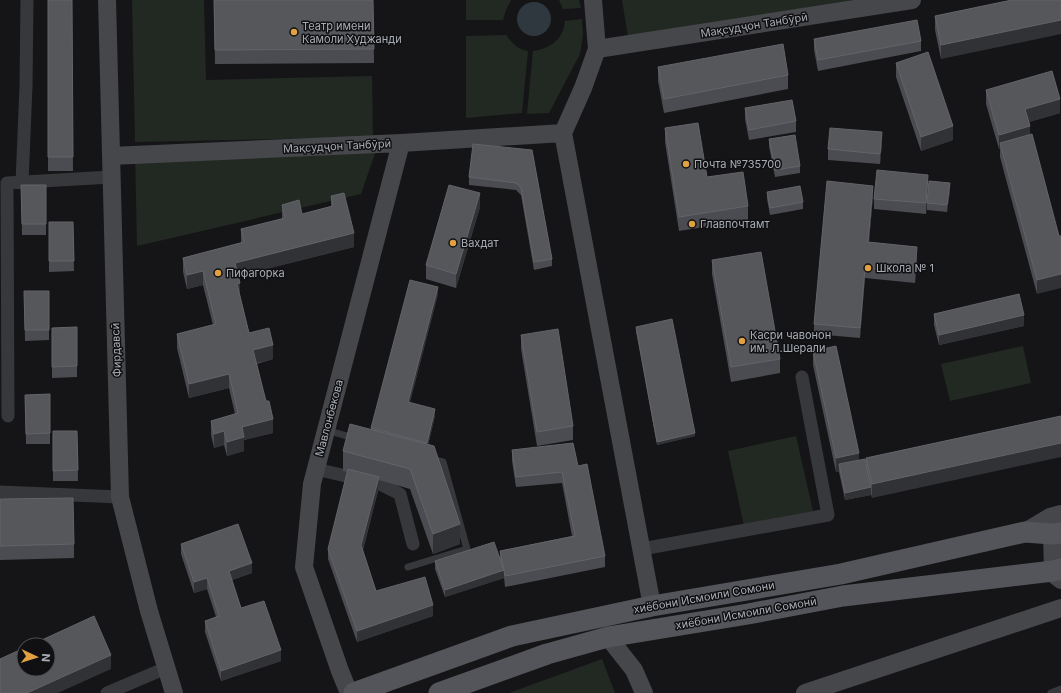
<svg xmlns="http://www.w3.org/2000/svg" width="1061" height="693" viewBox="0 0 1061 693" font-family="Inter,sans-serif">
<rect width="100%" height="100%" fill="#151517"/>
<path fill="#222922" d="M132 0H204L206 80 372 76 373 137 135 142Z
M466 0H511L506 10 503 20H466Z
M559 0H579L581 8 563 9Z
M622 0H854L628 37Z
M582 19 583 35 580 54 549 113 527 114 533 51C551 48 563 40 565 21Z
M506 35C512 43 518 50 528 51L522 113 466 118V36Z
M378 145 361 194 137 246 135 152Z
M1023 346 1031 383 950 401 941 364Z
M796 436 813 511 744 526 728 451Z
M602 659 615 693H509Z"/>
<path fill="#2f383e" d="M517 19a17 17 0 1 1 34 0a17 17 0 1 1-34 0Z"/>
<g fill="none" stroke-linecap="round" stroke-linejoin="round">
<path stroke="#36383b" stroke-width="7" d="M326 430 354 438
M408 567 467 549 443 462 430 459
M1051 693 1061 689"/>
<path stroke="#36383b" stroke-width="13" d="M22 183 26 86 27 0
M8 416 7 183 111 177
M316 469 380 484 400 494 413 544
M0 492 120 497
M642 549 828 515 802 377
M107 693 166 668"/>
<path stroke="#45474b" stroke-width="18" d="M107 0 120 497 149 611 174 693
M593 0 597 49 583 88 563 133 652 606
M597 49 912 0
M111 156 401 143 563 133
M1025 532 1050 517 1061 514
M1052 534 1053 571 1056 576 1061 580
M608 637 634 670 644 693
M349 693 340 671 304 567 312 484 401 143
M805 693 1061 608"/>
<path stroke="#53555a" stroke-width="21" d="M354 693 512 636 652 606 841 574 1025 532 1052 534 1061 533
M439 693 547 654 608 637 748 614 843 596 1053 571 1061 569"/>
</g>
<path fill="#4b4c51" d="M48 0H72L73 171H48Z
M214 0H373L374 63 215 64Z
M1012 0 941 59 935 30V16Z
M814 39 921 41V51L818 71 814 50Z
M896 63 953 140 921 151 896 77Z
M658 67 788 75V89L664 113 658 81Z
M986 90 1060 113 1029 122 1030 135 1059 236 1037 294 1000 157V148L999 149 986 104Z
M745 108 796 121V132L749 140 745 119Z
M665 128 707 177 748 206V220L679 231 665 142Z
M769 139 800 166V173L775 177 769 146Z
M882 143 880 164 828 160V149Z
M532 150 552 259V266L534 270 521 195 516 190 469 185V177Z
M21 185H46V235H22Z
M928 185 926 214 874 209V199Z
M950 190 947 212 927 210V203Z
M767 192 803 202V209L770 215 767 199Z
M331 196 354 247 238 276 240 295 249 333 273 359 257 364 273 433 244 440V451L227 456 224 445 214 448 211 435V421L235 414 229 388 189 398 177 348V334L213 325 203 285 187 289 183 272V258L241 243V229L282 219V205L302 214 331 206Z
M873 196 869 242 917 258 915 283 865 278 860 338 814 334V324Z
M480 207 456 288 426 279V265Z
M49 222H73L74 271 49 272Z
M712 260 780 359V373L731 382 712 274Z
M24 291H49V340L25 341Z
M438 294 410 402 435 416 428 445 460 544 433 554 410 489 379 480V487L363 550 376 591 433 616 357 642 328 559V549L347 472 343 471V451L371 429V428Z
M934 314 1024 326 939 345 934 325Z
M77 327V377L52 378V328Z
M636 327 695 436 657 445 636 331Z
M521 335 573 426V440L537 446 521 349Z
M813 351 859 460 866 464V458L1061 416 872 498 871 494V495L845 500 839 472H836L813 365Z
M50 394V444H26L25 395Z
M53 431H77L78 481H53Z
M512 450 578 466 605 556V567L505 587 504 578 445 597 435 569V561L500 560V551L572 536 562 483 516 487 512 461Z
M0 499 74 544V558L0 560Z
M181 544 252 573 232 580 241 608 281 661 221 681 205 632V621L216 617 207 589 194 593 181 554Z"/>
<path fill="#313235" d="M1061 20V34L941 59V45Z
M1060 99V113L1025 123V109Z
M953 126V140L921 151V137Z
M1030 126V140L1000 143V148L999 149V135Z
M882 132V143L880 164V154Z
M928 175V185L926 214V203Z
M950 183V190L947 212V205Z
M873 186V196L868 253V242Z
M480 193V207L456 288V274Z
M354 233V247L235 277V263Z
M917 247V258L915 283V272Z
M865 268V278L860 338V328Z
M203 271V285L187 289V275Z
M1061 274V288L1037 294V280Z
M240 283V297L237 284Z
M438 287V294L408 409V402Z
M1024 315V326L939 345V335Z
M273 345V359L253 364V350Z
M229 374V388L189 398V384Z
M435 409V416L427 450V443Z
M273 419V433L244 440V451L227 456V442L242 427Z
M224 431V445L214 448V434Z
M695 433V436L657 445V442Z
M1061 443V457L872 498V484Z
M859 453V467L839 464V472H836V458Z
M379 477V487L361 556V545Z
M871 487V495L845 500V493Z
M460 524V544L433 554V534Z
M252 563V573L229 581V571Z
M504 570V578L445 597V590Z
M207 578V589L194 593V582Z
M433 605V616L357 642V631Z
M281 650V661L221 681V671Z
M111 655V669L58 693H27Z"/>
<path fill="#55575b" stroke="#626469" d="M48 0H72L73 157H48Z
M214 0H373L374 49 215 50Z
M1012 0H1061V20L941 45 935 16Z
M917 20 921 41 818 60 814 39Z
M783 44 788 75 664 99 658 67Z
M928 52 953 126 921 137 896 63Z
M1052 71 1060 99 1025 109 1030 126 999 135 986 90Z
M792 100 796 121 749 130 745 108Z
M698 123 707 177 743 172 748 206 679 217 665 128Z
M830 128 882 132 880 154 828 149Z
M1032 134 1059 236H1061V274L1037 280 1000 143Z
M795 135 800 166 775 170 769 139Z
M473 144 532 150 552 259 534 262 521 188 516 183 469 177Z
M877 170 928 175 926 203 874 199Z
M827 181 873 186 868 242 917 247 915 272 865 268 860 328 814 324Z
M929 181 950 183 947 205 927 203Z
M21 185H46V224H22Z
M449 185 480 193 456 274 426 265Z
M800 186 803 202 770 208 767 192Z
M344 193 354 233 235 263 240 283 237 284 249 333 269 328 273 345 253 350 266 401H269L273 419 242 427 244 437 227 442 224 431 214 434 211 421 238 413 229 374 189 384 177 334 216 324 203 271 187 275 183 258 244 242 241 229 285 218 282 205 299 200 302 214 333 206 331 196Z
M49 222H73L74 261H49Z
M761 252 780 359 731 367 712 260Z
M410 280 438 287 408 402 435 409 427 443 371 428Z
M24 291H49V330H25Z
M1019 294 1024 315 939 335 934 314Z
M672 319 695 433 657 442 636 327Z
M77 327V366L52 367V328Z
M558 329 573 426 537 432 521 335Z
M836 346 859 453 836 458 813 351Z
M50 394V433L26 434 25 395Z
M1061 416V443L872 484 866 458Z
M350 424 434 446 460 524 433 534 410 469 343 451Z
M53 431H77L78 470 53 471Z
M573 443 578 466 587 464 605 556 505 576 500 551 575 536 562 472 516 477 512 450Z
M865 459 871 487 845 493 839 464Z
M348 469 379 477 361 545 376 591 425 577 433 605 357 631 328 549Z
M73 498 74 544 0 546V499Z
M238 524 252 563 229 571 241 608 264 601 281 650 221 671 205 621 219 616 207 578 194 582 181 544Z
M494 542 504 570 445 590 435 561Z
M94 616 111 655 27 693H0V659L24 648V669H48V645H31Z"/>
<g fill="#e1a143" stroke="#101012" stroke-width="1.5">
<circle cx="294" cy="32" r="4"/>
<circle cx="686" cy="164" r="4"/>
<circle cx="692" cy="224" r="4"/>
<circle cx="453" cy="243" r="4"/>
<circle cx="868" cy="268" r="4"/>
<circle cx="218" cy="273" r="4"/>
<circle cx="742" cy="341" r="4"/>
</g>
<g text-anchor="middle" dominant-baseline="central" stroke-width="3" stroke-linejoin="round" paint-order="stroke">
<g font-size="11" fill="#a8adb5" stroke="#101012">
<text transform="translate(754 25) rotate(-9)">Мақсудҷон Танбӯрӣ</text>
<text transform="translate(337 146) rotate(-3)">Мақсудҷон Танбӯрӣ</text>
<text transform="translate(116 350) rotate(-92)">Фирдавсӣ</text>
<text transform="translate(329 418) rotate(-75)">Мавлонбекова</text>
<text transform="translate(704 597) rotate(-10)">хиёбони Исмоили Сомони</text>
<text transform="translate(746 613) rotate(-10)">хиёбони Исмоили Сомонӣ</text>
</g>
<g font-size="11" fill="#a8adb5" stroke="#101012" text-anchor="start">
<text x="302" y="26">Театр имени<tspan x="302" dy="13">Камоли Худжанди</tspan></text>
<text x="694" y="164">Почта №735700</text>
<text x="700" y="224">Главпочтамт</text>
<text x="461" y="243">Вахдат</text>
<text x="876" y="268">Школа № 1</text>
<text x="226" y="273">Пифагорка</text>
<text x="750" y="335">Касри чавонон<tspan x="750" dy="13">им. Л.Шерали</tspan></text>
</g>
</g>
<g transform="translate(36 657) rotate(94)"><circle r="19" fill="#101012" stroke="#4d4f53"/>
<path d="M0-3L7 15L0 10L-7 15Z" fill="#e1a143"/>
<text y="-6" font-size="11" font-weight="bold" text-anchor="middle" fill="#a8adb5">N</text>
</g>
</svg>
